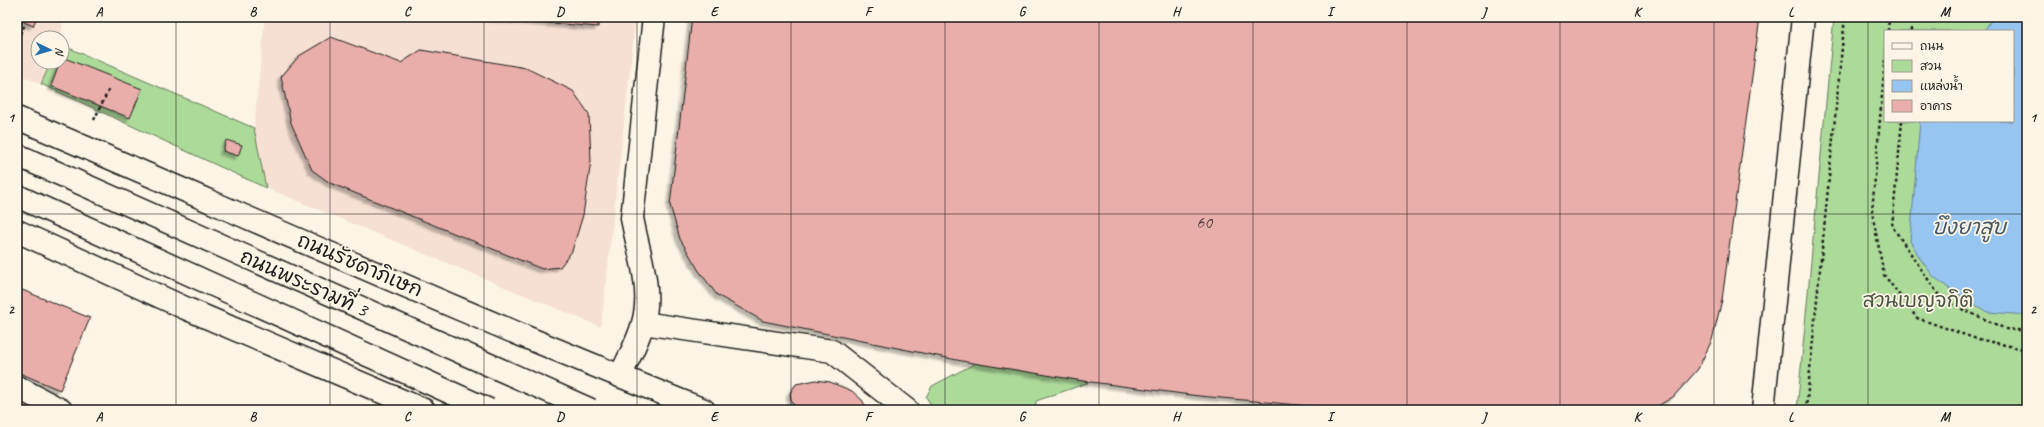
<svg xmlns="http://www.w3.org/2000/svg" width="2044" height="427" viewBox="0 0 2044 427" font-family="Caveat,'Playpen Sans Thai',sans-serif">
<defs>
<filter id="shadow"><feDropShadow dx="-3.5" dy="3.5" stdDeviation="1" flood-color="#0004"/></filter>
</defs>
<rect width="100%" height="100%" fill="#fcf5e5"/>
<filter id="ink" filterUnits="userSpaceOnUse"><feTurbulence type="fractalNoise" baseFrequency=".025" numOctaves="2"/><feDisplacementMap in="SourceGraphic" scale="8" xChannelSelector="R" yChannelSelector="G"/><feConvolveMatrix kernelMatrix="1 2 1 2 8 2 1 2 1" color-interpolation-filters="sRGB"/></filter>
<g filter="url(#ink)">
<path fill="#f6e0d3" d="M17 17H63L61 38H38V62H51L41 84 17 74Z
M265 17H636L601 327 235 175 254 128Z"/>
<path fill="#acda99" stroke="#647b5a" fill-rule="evenodd" d="M1834 17H2027V410H1797ZM1885 31H2013V121H1885Z
M62 45 254 128 266 188 41 84 51 62H62Z
M976 363 1090 382 1036 401 1035 410H934L926 397 932 386Z"/>
<path fill="#95c5f0" stroke="#65819b" d="M1993 17H2027V315L1987 312 1947 287 1933 276 1921 260 1910 241 1920 121H2013V31H1984Z"/>
<path fill="#e9aea9" stroke="#1c1c1c" filter="url(#shadow)" d="M21 17H37L33 26 20 20Z
M481 17H599L598 27Z
M692 17H1760L1722 300 1712 340 1698 369 1673 397 1651 410H1354L1199 396 1083 381 967 362 763 321 717 295 699 271 680 239 670 205Z
M331 37 401 63 421 50 526 68 573 91 589 114 591 161 583 215 572 251 560 267 542 269 330 183 312 170 291 123 281 77 299 56Z
M62 57 142 89 130 118 51 86 60 62H62Z
M226 140 242 145 238 156 223 151Z
M20 289 90 318 60 390 17 372V297Z
M816 380 830 382 852 391 862 400 868 410H798L791 401 790 393 796 384Z
M17 400 39 410H17Z"/>
<g fill="none" stroke-linecap="round" stroke-linejoin="round">
<defs>
<path id="minor" d="M643 323 832 351 907 410
M620 376C628 359 638 342 643 323 653 288 638 252 632 218L654 17
M17 387 61 410
M1763 410 1803 17"/>
<path id="major" d="M17 118C246 216 473 318 704 410
M17 231 185 308 424 410"/>
</defs>
<use href="#minor" stroke="#1c1c1c" stroke-width="25"/>
<use href="#major" stroke="#1c1c1c" stroke-width="25"/>
<path stroke="#1c1c1c" stroke-width="2.5" stroke-dasharray="3 3" stroke-linecap="butt" d="M1888 31 1889 17
M1911 31 1912 17
M17 39 26 23
M1885 60 1872 212 1884 275 1917 318 1974 338 2027 350
M94 120 109 89
M1902 121 1892 226 1942 300 2006 329 2027 331
M1806 410 1845 17"/>
<use href="#minor" stroke="#fcf5e5" stroke-width="22"/>
<use href="#major" stroke="#fcf5e5" stroke-width="22"/>
<defs>
<path id="major-bridge" d="M17 155 591 410
M17 196 489 410"/>
</defs>
<use href="#major-bridge" stroke="#1c1c1c" stroke-width="25" stroke-linecap="butt"/>
<use href="#major-bridge" stroke="#fcf5e5" stroke-width="22"/>
</g>
</g>
<path fill="none" stroke="#1c1c1c" stroke-width="1" stroke-opacity="0.55" d="M176 17V410M330 17V410M484 17V410M637 17V410M791 17V410M945 17V410M1099 17V410M1253 17V410M1407 17V410M1560 17V410M1714 17V410M1868 17V410M17 214H2027"/>
<g text-anchor="middle" dominant-baseline="central" stroke-width="3.5" stroke-linejoin="round" paint-order="stroke">
<g font-size="18" fill="#4f403f">
<text x="1204" y="222">60</text>
</g>
<g font-size="20" fill="#1c1c1c" stroke="#fcf5e5">
<text transform="translate(360 265) rotate(23)">ถนนรัชดาภิเษก</text>
<text transform="translate(304 283) rotate(24)">ถนนพระรามที่ 3</text>
</g>
<g font-size="20" fill="#475542" stroke="#fcf5e5">
<text x="1918" y="300">สวนเบญจกิติ</text>
</g>
<g font-size="21" font-style="italic" fill="#465766" stroke="#fcf5e5">
<text x="1969" y="227">บึงยาสูบ</text>
</g>
</g>
<rect width="2044" height="427" fill="none" stroke="#fcf5e5" stroke-width="44"/>
<rect x="1884" y="30" width="130" height="92" fill="#fcf5e5" stroke="#a29e95"/>
<rect x="1892" y="43" width="20" height="6" fill="#fcf5e5" stroke="#a29e95"/>
<text x="1920" y="50" font-size="12" fill="#1c1c1c">ถนน</text>
<rect x="1892" y="60" width="20" height="12" fill="#acda99" stroke="#a29e95"/>
<text x="1920" y="70" font-size="12" fill="#1c1c1c">สวน</text>
<rect x="1892" y="80" width="20" height="12" fill="#95c5f0" stroke="#a29e95"/>
<text x="1920" y="90" font-size="12" fill="#1c1c1c">แหล่งน้ำ</text>
<rect x="1892" y="100" width="20" height="12" fill="#e9aea9" stroke="#a29e95"/>
<text x="1920" y="110" font-size="12" fill="#1c1c1c">อาคาร</text>
<g transform="translate(50 50) rotate(95)"><circle r="19" fill="#fcf5e5" stroke="#a29e95"/>
<path d="M0-3L7 15L0 10L-7 15Z" fill="#1f6fb2"/>
<text y="-6" font-size="11" font-weight="bold" text-anchor="middle" fill="#1c1c1c">N</text>
</g>
<rect x="22" y="22" width="2000" height="383" fill="none" stroke="#1c1c1c" stroke-width="1.5"/>
<g font-size="13" text-anchor="middle" font-weight="bold" fill="#1c1c1c">
<text x="99" y="16">A</text>
<text x="253" y="16">B</text>
<text x="407" y="16">C</text>
<text x="560" y="16">D</text>
<text x="714" y="16">E</text>
<text x="868" y="16">F</text>
<text x="1022" y="16">G</text>
<text x="1176" y="16">H</text>
<text x="1330" y="16">I</text>
<text x="1484" y="16">J</text>
<text x="1637" y="16">K</text>
<text x="1791" y="16">L</text>
<text x="1945" y="16">M</text>
<text x="11" y="122">1</text>
<text x="2033" y="122">1</text>
<text x="11" y="314">2</text>
<text x="2033" y="314">2</text>
<text x="99" y="421">A</text>
<text x="253" y="421">B</text>
<text x="407" y="421">C</text>
<text x="560" y="421">D</text>
<text x="714" y="421">E</text>
<text x="868" y="421">F</text>
<text x="1022" y="421">G</text>
<text x="1176" y="421">H</text>
<text x="1330" y="421">I</text>
<text x="1484" y="421">J</text>
<text x="1637" y="421">K</text>
<text x="1791" y="421">L</text>
<text x="1945" y="421">M</text>
</g>
</svg>
